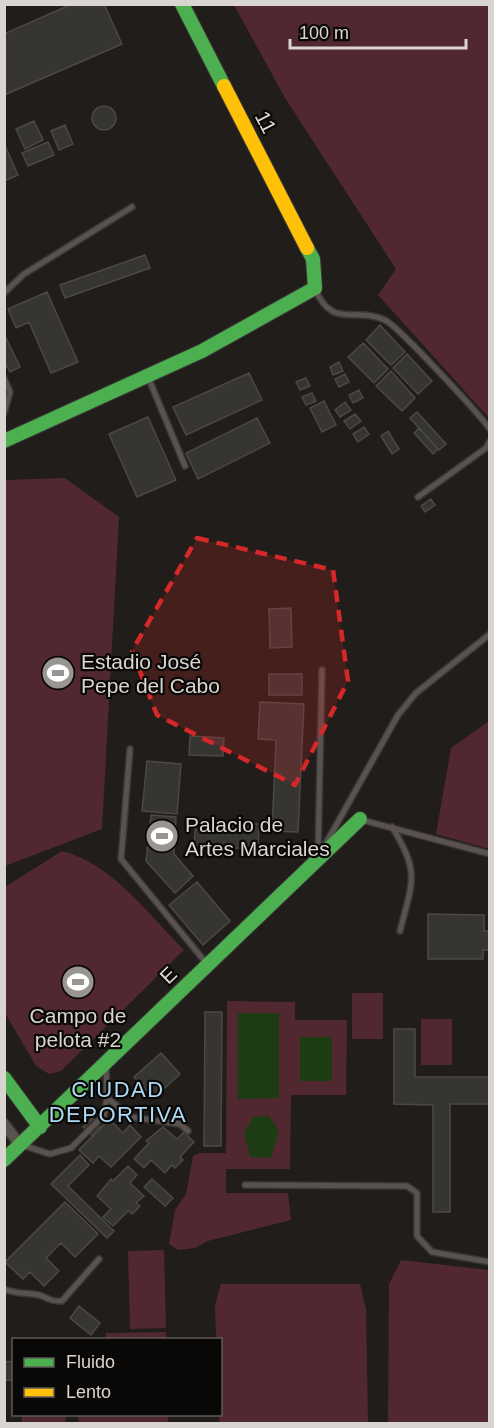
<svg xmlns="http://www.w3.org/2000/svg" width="494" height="1428" viewBox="0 0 494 1428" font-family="Helvetica,sans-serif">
<rect width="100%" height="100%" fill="#201d1a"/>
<path fill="#522830" d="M234 5H489V418L378 295 396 269 285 98Z
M65 478 119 517 102 829 5 866V480Z
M489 721V849L436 834 451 748Z
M62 851C113 864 148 914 184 950L61 1071 49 1074 36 1066 5 1013V887Z
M352 993H383V1039H352Z
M227 1001 295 1002V1020H347L346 1095H291L290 1169H226V1193H288L291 1220 208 1241 195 1248 178 1250 169 1244 175 1210 186 1194 193 1156 199 1153H226Z
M421 1019H452V1065H421Z
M164 1250 166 1328 130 1329 128 1251Z
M401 1260 489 1270V1423H388L389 1284Z
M221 1284H360L366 1309 368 1423H219L220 1340 216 1339 215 1305Z
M166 1332V1339H106V1333Z
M22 1415H66L65 1423H22Z
M78 1415H168V1423H79Z"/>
<path fill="#1e3c13" d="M238 1013H279V1098L238 1099Z
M300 1037H332V1081H300Z
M269 1116 279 1131 271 1158 250 1157 244 1133 253 1117Z"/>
<path fill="#373532" stroke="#4a4946" stroke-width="1.5" d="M72 4H104L122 44 4 95V34Z
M92 118a12 12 0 1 1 24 0a12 12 0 1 1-24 0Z
M34 121 43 140 25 149 16 129Z
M65 125 73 144 59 150 51 131Z
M48 142 54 155 28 166 22 153Z
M4 143 18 175 4 181Z
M145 255 150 268 65 298 60 285Z
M47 292 78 362 51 373 29 322 16 328 8 309Z
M380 325 405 352 391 365 366 340Z
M4 334 20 367 10 372 4 360Z
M363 343 388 369 374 383 348 357Z
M407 354 432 381 418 394 393 368Z
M339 362 343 371 333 375 330 367Z
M391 371 415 398 402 411 376 386Z
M249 373 262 400 186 435 173 407Z
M345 374 349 382 339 387 335 379Z
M306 378 310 386 300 390 296 382Z
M359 390 363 398 353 403 349 395Z
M312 393 316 401 306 405 302 397Z
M324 401 336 425 322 432 310 408Z
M345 402 351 410 340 417 335 410Z
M417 412 446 444 439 450 410 418Z
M355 414 361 421 350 429 344 421Z
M148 417 176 480 137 497 109 434Z
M257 418 270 443 198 479 186 453Z
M364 427 369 434 358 442 353 434Z
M419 428 438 449 433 454 414 433Z
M388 431 399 449 392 454 381 436Z
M431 499 435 505 425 512 421 506Z
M291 608 292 647 270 648 269 609Z
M269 674H302V695H269Z
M260 702 304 704 298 832 272 831 276 740 258 739Z
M190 736 224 738 223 756 189 755Z
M147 761 181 764 177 814 142 811Z
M151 815 176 817 174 854 193 876 175 893 146 861Z
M196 820 259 824 258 849 194 846Z
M197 882 230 921 203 945 169 905Z
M428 914 484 915V931H490V950H483V959H428Z
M205 1012H222L221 1146H204Z
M394 1029H415V1077H490V1104H450V1212H433V1105L394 1104Z
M161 1053 180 1074 154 1098 134 1077Z
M92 1118 101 1128 93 1136 83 1127Z
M109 1119 123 1133 130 1125 141 1137 111 1167 99 1156 93 1163 79 1150Z
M163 1127 177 1139 184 1132 194 1142 180 1157 183 1160 175 1168 172 1165 165 1173 151 1160 144 1168 134 1159 149 1143 146 1141Z
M80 1155 89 1165 68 1186 114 1231 107 1238 51 1184Z
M128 1166 137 1175 130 1183 144 1196 136 1203 140 1206 132 1214 128 1211 113 1226 103 1217 111 1209 97 1196 111 1179 113 1181Z
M152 1179 173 1198 165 1206 144 1187Z
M65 1202 98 1234 75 1257 61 1243 46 1258 59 1271 44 1286 30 1272 23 1279 5 1262Z
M79 1306 100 1323 91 1335 70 1318Z
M13 1361 14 1380H4V1362Z"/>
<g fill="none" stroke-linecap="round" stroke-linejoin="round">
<defs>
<path id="lane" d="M315 289C333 330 354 306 385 320 399 327 478 413 490 429
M4 293 24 274 132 207
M148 377 185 466
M4 378 10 392 4 413
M418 497 486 448 490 441
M130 749 121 859 207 964
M362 820 490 854
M392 827C421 873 412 882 400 931
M325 845 398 715 416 693 490 634
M318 855 322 670
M107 1098 131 1117 180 1124 188 1131
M22 1145 50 1154 71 1148 104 1115 107 1098 106 1067
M245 1185 407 1186 417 1193V1236L432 1252 490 1262
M4 1289C19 1295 25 1292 39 1295 49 1298 50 1302 62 1301L99 1259"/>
<path id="street" d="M4 1124 20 1145"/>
<path id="fast" d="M182 4 224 86
M4 441 202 351 315 288 313 259 307 248
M4 1078 40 1127
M4 1160 360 819"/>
<path id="slow" d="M224 86 307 248"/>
</defs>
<use href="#lane" stroke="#393735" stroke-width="8"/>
<use href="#street" stroke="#393735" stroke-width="13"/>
<use href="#fast" stroke="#393735" stroke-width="16"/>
<use href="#slow" stroke="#393735" stroke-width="16"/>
<use href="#lane" stroke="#5a524f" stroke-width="5"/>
<use href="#street" stroke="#5a524f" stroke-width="10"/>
<use href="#fast" stroke="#4caf50" stroke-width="14"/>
<use href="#slow" stroke="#ffc107" stroke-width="14"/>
</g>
<path fill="#d62828" fill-opacity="0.2" stroke="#d62828" stroke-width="4.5" stroke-dasharray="12 8" stroke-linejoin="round" d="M197 538 333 570 348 681 295 785 157 715 132 651Z"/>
<defs>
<symbol id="stadium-disc" viewBox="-11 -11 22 22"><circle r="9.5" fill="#989592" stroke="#0a0806"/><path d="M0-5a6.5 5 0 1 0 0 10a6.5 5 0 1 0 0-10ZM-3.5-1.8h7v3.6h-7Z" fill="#fff"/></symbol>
</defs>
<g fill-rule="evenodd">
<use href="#stadium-disc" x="39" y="654" width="38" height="38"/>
<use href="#stadium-disc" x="143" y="817" width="38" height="38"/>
<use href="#stadium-disc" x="59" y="963" width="38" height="38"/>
</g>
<g text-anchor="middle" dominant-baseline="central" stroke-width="4.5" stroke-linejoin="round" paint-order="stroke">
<g font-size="21" fill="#d9d6d2" stroke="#0a0806">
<text transform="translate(266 122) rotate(63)">11</text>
<text transform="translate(168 975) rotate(-44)">E</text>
</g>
<g font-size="21" fill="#d9d6d2" stroke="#0a0806" text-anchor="start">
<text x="81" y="661">Estadio José<tspan x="81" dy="24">Pepe del Cabo</tspan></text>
<text x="185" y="824">Palacio de<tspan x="185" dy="24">Artes Marciales</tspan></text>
<text x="78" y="1015" text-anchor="middle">Campo de<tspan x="78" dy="24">pelota #2</tspan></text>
</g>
<g font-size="22" letter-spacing="1.5" fill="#add9f5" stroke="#0a0806">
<text x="118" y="1089">CIUDAD<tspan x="118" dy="25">DEPORTIVA</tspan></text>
</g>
</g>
<rect width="494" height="1428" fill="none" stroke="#d9d6d2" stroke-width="12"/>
<rect x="12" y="1338" width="210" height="78" fill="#0a0806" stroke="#5d5a58" stroke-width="1.5"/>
<rect x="24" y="1358" width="30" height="9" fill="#4caf50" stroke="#5d5a58" stroke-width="1.5"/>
<text x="66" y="1368" font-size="18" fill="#d9d6d2">Fluido</text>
<rect x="24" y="1388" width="30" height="9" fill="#ffc107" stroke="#5d5a58" stroke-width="1.5"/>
<text x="66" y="1398" font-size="18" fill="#d9d6d2">Lento</text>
<path d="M290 39v9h176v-9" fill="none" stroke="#d9d6d2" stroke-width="3"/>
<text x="299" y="39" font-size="18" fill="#d9d6d2" stroke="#0a0806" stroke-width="4.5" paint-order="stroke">100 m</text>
</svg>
